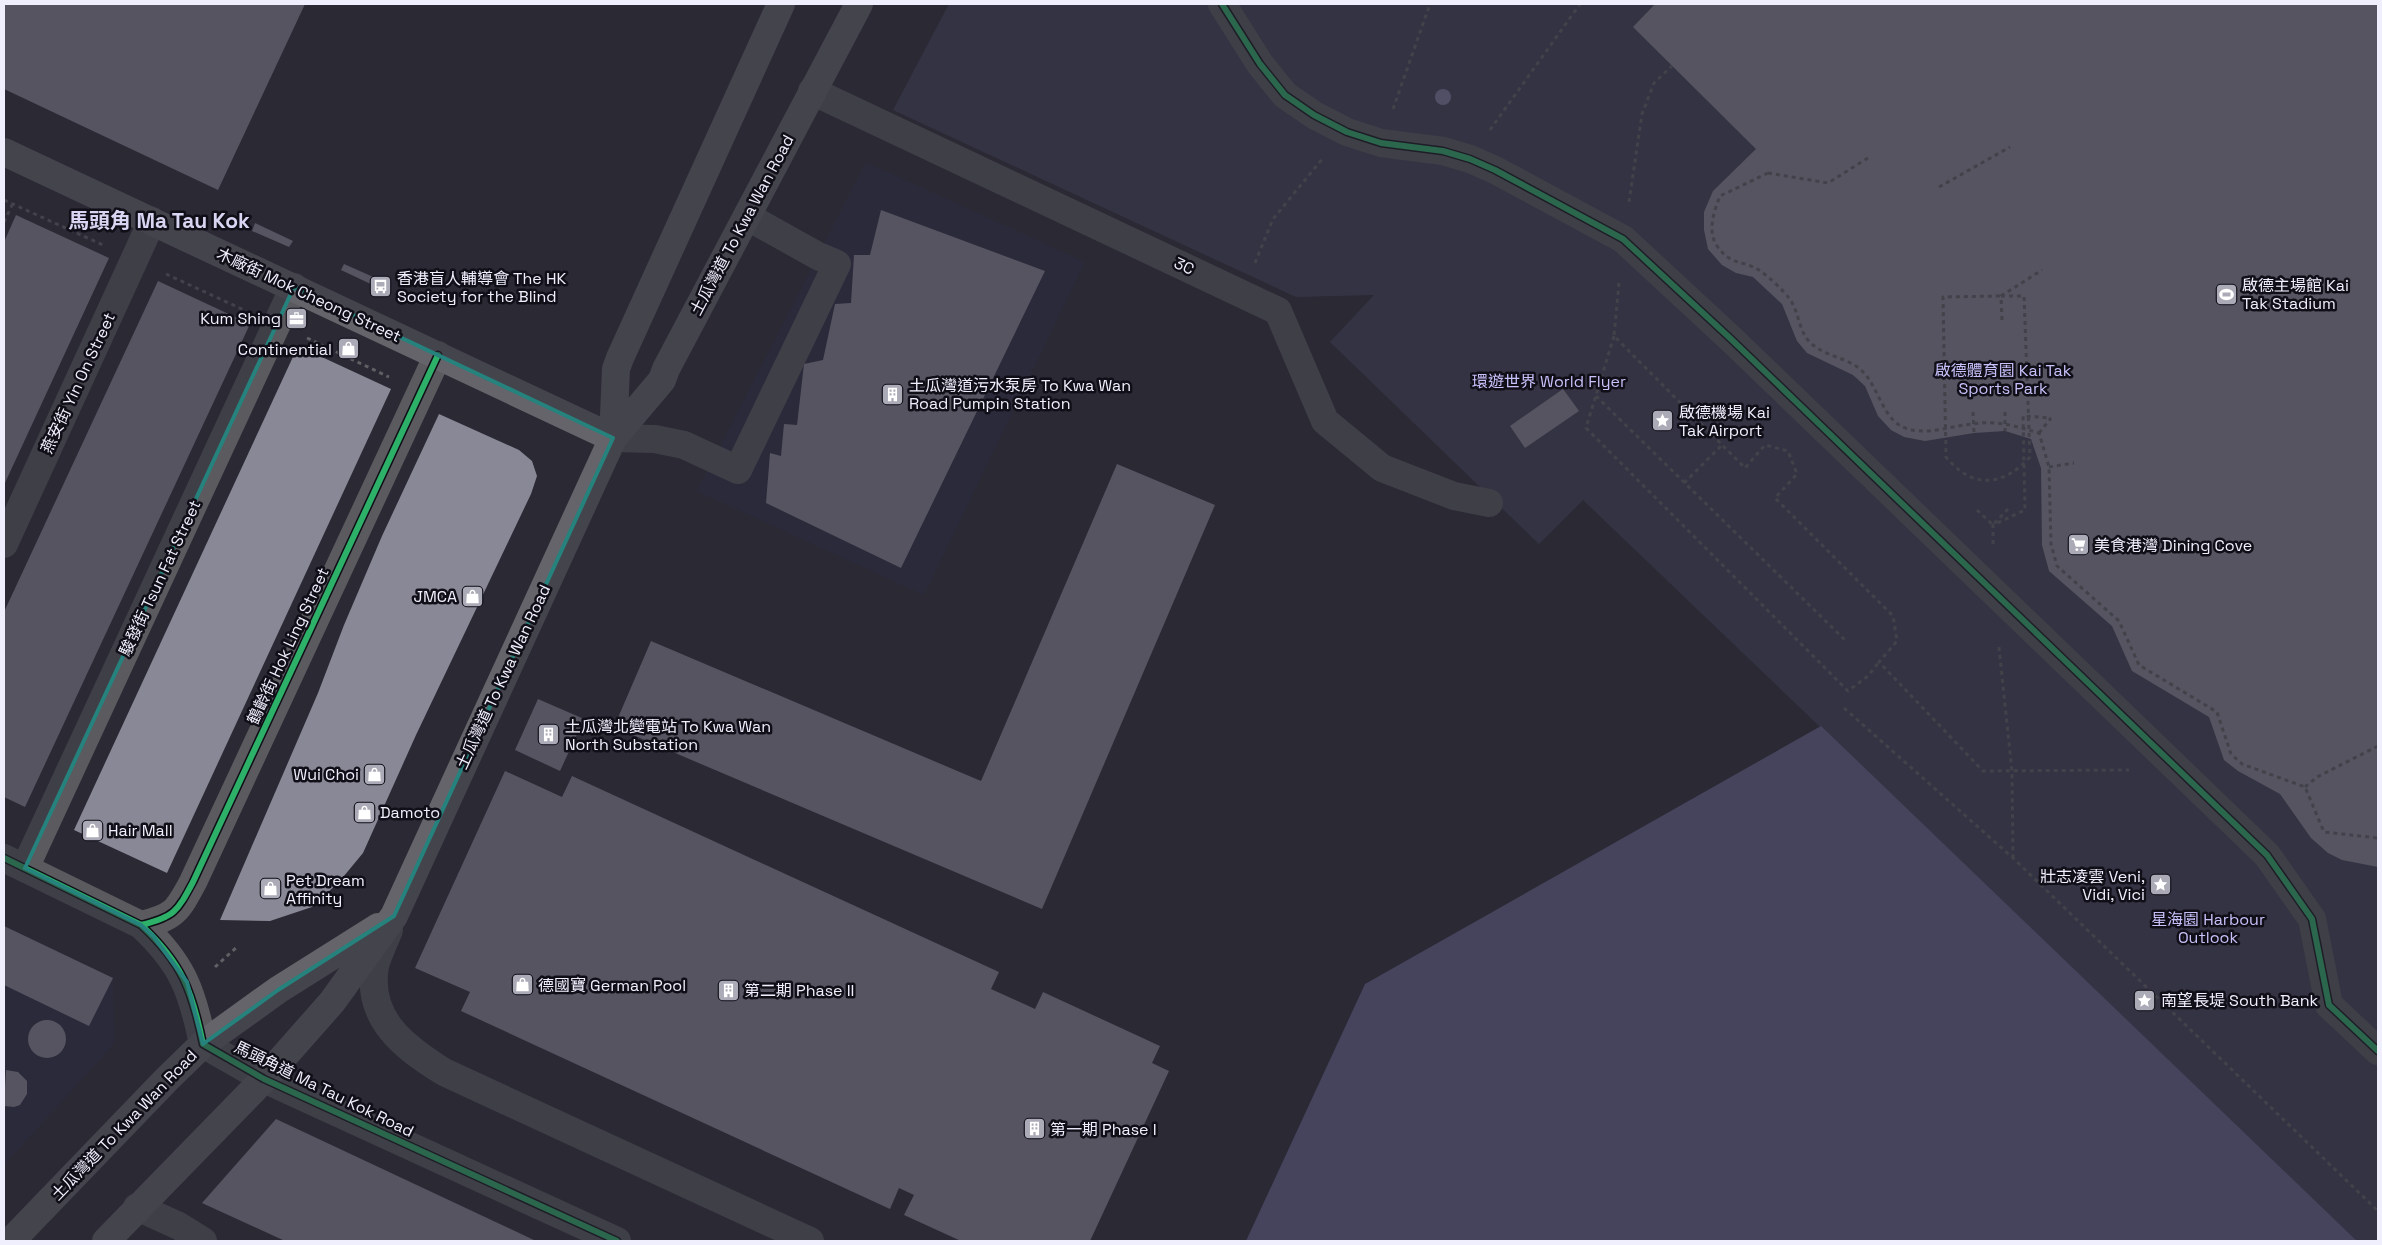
<svg xmlns="http://www.w3.org/2000/svg" width="2382" height="1245" viewBox="0 0 2382 1245" font-family="'Space Grotesk','Noto Sans TC',sans-serif">
<rect width="100%" height="100%" fill="#2a2934"/>
<path fill="#2d2a43" d="M866 162 1085 262 924 595 697 491Z
M4 926 113 978 114 1044 4 1165Z"/>
<path fill="#403f56" d="M949 4H2378V1241H2357L1583 500 1539 544 1330 342 1374 295 1296 297 893 110Z"/>
<path fill="#68628d" d="M1821 726 2357 1241H1246L1365 984Z"/>
<path fill="#898896" d="M4 4H305L218 190 4 89Z
M1655 4H2378V867L2342 860 2328 853 2311 838 2280 794 2238 771 2224 760 2209 717 2132 671 2112 626 2049 571 2042 545 2041 468 2031 439 2005 431 1974 433 1925 441 1904 437 1891 430 1878 416 1865 386 1853 375 1807 353 1797 341 1782 304 1753 277 1736 273 1722 265 1708 249 1704 230V212L1713 191 1756 149 1633 27Z
M881 210 1045 271 901 568 766 503 770 453 781 456 784 424 797 425 804 364 823 360 835 304 851 303 854 255H870Z
M16 215 109 258 4 485V242Z
M255 223 293 241 289 247 252 231Z
M344 264 380 280 377 287 341 270Z
M158 281 250 324 25 807 4 797V612Z
M298 346 391 389 167 873 74 830Z
M1563 389 1579 411 1525 448 1510 426Z
M439 414 519 450 532 461 537 476 531 494 416 735 363 853 339 882 312 907 270 921 220 920 318 693 344 625 382 536Z
M1117 464 1215 505 1042 909 614 727 651 641 981 781Z
M538 699 584 719 560 771 515 750Z
M505 771 562 797 572 776 999 972 991 989 1035 1009 1043 992 1160 1046 1152 1063 1169 1071 1090 1241H961L904 1215 914 1195 899 1188 890 1209 461 1011 470 992 415 968Z
M4 926 113 978 89 1026 4 985Z
M28 1039a19 19 0 1 1 38 0a19 19 0 1 1-38 0Z
M6 1070 18 1072 27 1081V1094L20 1105 14 1107 4 1106Z
M276 1119 536 1241H285L202 1203Z"/>
<g fill="none" stroke-linecap="round" stroke-linejoin="round">
<path stroke="#605f64" stroke-width="3" stroke-dasharray="4 4" stroke-linecap="butt" d="M1393 109 1430 4
M1490 130 1580 4
M1768 173 1828 183 1871 156
M1939 187 2010 147
M4 200 103 245
M1629 202 1642 114 1654 83 1672 66
M4 222 13 203
M1255 263 1273 219 1323 158
M166 274 246 311
M1619 283 1614 336 1745 468 1765 445 1788 451 1797 474 1775 498 1893 616 1897 641 1879 662 1983 771 2129 770
M2002 320 2001 296 2042 270
M1614 336 1586 428 1848 691 1868 676 1879 662
M307 338 389 377
M1596 396 1847 642
M1973 412 1974 433
M2005 412V431
M2039 433 2051 418
M2049 467 2074 463
M1684 483 1722 445
M1977 510 1993 525 2008 509
M1993 544V525L2025 510 2023 416 2051 418
M1999 647 2012 772 2013 858
M1844 708 2013 858 2378 1211
M2305 787 2317 777 2378 746
M215 967 238 946"/>
<path stroke="#5a5a5f" stroke-width="28" d="M1222 4 1260 64 1285 95 1314 115 1347 132 1381 143 1443 151 1470 159 1495 170 1623 239 1731 339 2267 855 2312 919 2329 1005 2378 1051
M812 91 1278 311 1325 421 1382 468 1454 496 1489 503
M613 438 655 439 684 445 738 470 837 264 818 256 748 217
M4 544 152 221
M4 858 141 925C182 963 192 990 203 1044L264 1079 617 1241
M25 868 294 287
M141 925C174 917 177 912 193 882L438 355
M389 930C385 941 378 954 375 966 366 1019 404 1047 444 1072L810 1241
M137 1207 179 1226 203 1241"/>
<path stroke="#65646b" stroke-width="28" d="M4 152 613 438
M613 438 616 369 620 358 781 4
M11 1241 166 1080 203 1044 278 990 378 927
M106 1241 264 1079 332 1002 394 916 613 438 662 380 666 369 859 4"/>
<path stroke="#605f64" stroke-width="3" stroke-dasharray="4 4" stroke-linecap="butt" d="M1768 173 1720 196C1714 211 1707 231 1717 246 1731 266 1743 260 1759 270 1769 277 1782 289 1789 298 1800 312 1798 334 1813 345 1826 356 1847 358 1860 369 1880 386 1881 421 1908 429 1929 435 1951 426 1972 424 1996 420 2016 426 2039 433L2049 467 2051 544 2057 566 2119 621 2139 665 2217 712 2231 754 2242 764 2305 787 2324 832 2378 838
M2001 296H2024L2030 457C2003 487 1972 489 1946 457L1943 297Z"/>
<defs>
<path id="cycleway" d="M1222 4 1260 64 1285 95 1314 115 1347 132 1381 143 1443 151 1470 159 1495 170 1623 239 1731 339 2267 855 2312 919 2329 1005 2378 1051
M4 858 141 925C182 963 192 990 203 1044L264 1079 617 1241
M141 925C174 917 177 912 193 882L438 355"/>
</defs>
<use href="#cycleway" stroke="#100f18" stroke-width="9"/>
<use href="#cycleway" stroke="#2db169" stroke-width="6"/>
</g>
<circle fill="#807da1" cx="1443" cy="97" r="8"/>
<path d="M0 0H2382V1245H0ZM294 287 613 438 394 916 278 990 203 1044 187 982 154 937 141 925 25 868Z" fill="#2a2934" fill-opacity=".55" fill-rule="evenodd"/>
<path fill="none" stroke="#26827c" stroke-width="4" stroke-linejoin="round" d="M294 287 613 438 394 916 278 990 203 1044 187 982 154 937 141 925 25 868Z"/>
<defs>
<symbol id="bus-square" viewBox="-11 -11 22 22"><rect x="-9" y="-9" width="18" height="18" rx="4" fill="#abaab7" stroke="#100f18"/><path d="M-5-6H5V4H4V6H2V4H-2V6H-4V4H-5ZM-3.5-4V0h7V-4ZM-3.5 1.2v1.5H-2V1.2ZM2 1.2v1.5H3.5V1.2Z" fill="#fff"/></symbol>
<symbol id="stadium-square" viewBox="-11 -11 22 22"><rect x="-9" y="-9" width="18" height="18" rx="4" fill="#abaab7" stroke="#100f18"/><path d="M0-5a6.5 5 0 1 0 0 10a6.5 5 0 1 0 0-10ZM-3.5-1.8h7v3.6h-7Z" fill="#fff"/></symbol>
<symbol id="office-square" viewBox="-11 -11 22 22"><rect x="-9" y="-9" width="18" height="18" rx="4" fill="#abaab7" stroke="#100f18"/><path d="M-6-3h4V-5.5h4V-3h4V5H-6ZM-1-4.5V-3h2v-1.5ZM-6 0V1H6V0Z" fill="#fff"/></symbol>
<symbol id="shop-square" viewBox="-11 -11 22 22"><rect x="-9" y="-9" width="18" height="18" rx="4" fill="#abaab7" stroke="#100f18"/><path d="M-5-2.5h2.3a2.7 3.5 0 0 1 5.4 0H5L5.5 6h-11ZM-1.5-2.5h3a1.5 2.3 0 0 0-3 0Z" fill="#fff"/></symbol>
<symbol id="building-square" viewBox="-11 -11 22 22"><rect x="-9" y="-9" width="18" height="18" rx="4" fill="#abaab7" stroke="#100f18"/><path d="M-4-6H4V6H1V3H-1V6H-4ZM-2.5-4.3h1.7v1.8h-1.7ZM.8-4.3h1.7v1.8H.8ZM-2.5-1h1.7V.8h-1.7ZM.8-1h1.7V.8H.8Z" fill="#fff"/></symbol>
<symbol id="sight-square" viewBox="-11 -11 22 22"><rect x="-9" y="-9" width="18" height="18" rx="4" fill="#abaab7" stroke="#100f18"/><path d="M0-6L1.8-2.2L6-1.7L2.9 1.2L3.7 5.4L0 3.3L-3.7 5.4L-2.9 1.2L-6-1.7L-1.8-2.2Z" fill="#fff"/></symbol>
<symbol id="supermarket-square" viewBox="-11 -11 22 22"><rect x="-9" y="-9" width="18" height="18" rx="4" fill="#abaab7" stroke="#100f18"/><path d="M-6-5.5h2.5l.6 2H6L4.5 2H-2.5L-4.4-4H-6ZM-1.5 3.2a1.3 1.3 0 1 0 .1 0ZM3 3.2a1.3 1.3 0 1 0 .1 0Z" fill="#fff"/></symbol>
</defs>
<g fill-rule="evenodd">
<use href="#bus-square" x="368" y="274" width="25" height="25"/>
<use href="#stadium-square" x="2214" y="282" width="25" height="25"/>
<use href="#office-square" x="284" y="306" width="25" height="25"/>
<use href="#shop-square" x="336" y="336" width="25" height="25"/>
<use href="#building-square" x="880" y="382" width="25" height="25"/>
<use href="#sight-square" x="1650" y="408" width="25" height="25"/>
<use href="#supermarket-square" x="2066" y="532" width="25" height="25"/>
<use href="#shop-square" x="460" y="584" width="25" height="25"/>
<use href="#building-square" x="536" y="722" width="25" height="25"/>
<use href="#shop-square" x="362" y="762" width="25" height="25"/>
<use href="#shop-square" x="352" y="800" width="25" height="25"/>
<use href="#shop-square" x="80" y="818" width="25" height="25"/>
<use href="#sight-square" x="2148" y="872" width="25" height="25"/>
<use href="#shop-square" x="258" y="876" width="25" height="25"/>
<use href="#shop-square" x="510" y="972" width="25" height="25"/>
<use href="#building-square" x="716" y="978" width="25" height="25"/>
<use href="#sight-square" x="2132" y="988" width="25" height="25"/>
<use href="#building-square" x="1022" y="1116" width="25" height="25"/>
</g>
<g text-anchor="middle" dominant-baseline="central" stroke-width="5" stroke-linejoin="round" paint-order="stroke">
<g font-size="16" fill="#f0effd" stroke="#100f18">
<text transform="translate(742 225) rotate(-62)">土瓜灣道 To Kwa Wan Road</text>
<text transform="translate(1184 266) rotate(25)">3C</text>
<text transform="translate(309 295) rotate(25)">木廠街 Mok Cheong Street</text>
<text transform="translate(78 383) rotate(-65)">燕安街 Yin On Street</text>
<text transform="translate(160 578) rotate(-65)">駿發街 Tsun Fat Street</text>
<text transform="translate(288 646) rotate(-65)">鶴齡街 Hok Ling Street</text>
<text transform="translate(503 677) rotate(-65)">土瓜灣道 To Kwa Wan Road</text>
<text transform="translate(324 1089) rotate(26)">馬頭角道 Ma Tau Kok Road</text>
<text transform="translate(124 1125) rotate(-46)">土瓜灣道 To Kwa Wan Road</text>
</g>
<g font-size="16" fill="#f0effd" stroke="#100f18" text-anchor="start">
<text x="397" y="278">香港盲人輔導會 The HK<tspan x="397" dy="18">Society for the Blind</tspan></text>
<text x="2242" y="285">啟德主場館 Kai<tspan x="2242" dy="18">Tak Stadium</tspan></text>
<text x="281" y="318" text-anchor="end">Kum Shing</text>
<text x="332" y="349" text-anchor="end">Continential</text>
<text x="909" y="385">土瓜灣道污水泵房 To Kwa Wan<tspan x="909" dy="18">Road Pumpin Station</tspan></text>
<text x="1679" y="412">啟德機場 Kai<tspan x="1679" dy="18">Tak Airport</tspan></text>
<text x="2094" y="545">美食港灣 Dining Cove</text>
<text x="457" y="596" text-anchor="end">JMCA</text>
<text x="565" y="726">土瓜灣北變電站 To Kwa Wan<tspan x="565" dy="18">North Substation</tspan></text>
<text x="359" y="774" text-anchor="end">Wui Choi</text>
<text x="380" y="812">Damoto</text>
<text x="108" y="830">Hair Mall</text>
<text x="2145" y="876" text-anchor="end">壯志凌雲 Veni,<tspan x="2145" dy="18">Vidi, Vici</tspan></text>
<text x="286" y="880">Pet Dream<tspan x="286" dy="18">Affinity</tspan></text>
<text x="538" y="985">德國寶 German Pool</text>
<text x="744" y="990">第二期 Phase II</text>
<text x="2161" y="1000">南望長堤 South Bank</text>
<text x="1050" y="1129">第一期 Phase I</text>
</g>
<g font-size="16" fill="#c7c1fa" stroke="#100f18">
<text x="2003" y="370">啟德體育園 Kai Tak<tspan x="2003" dy="18">Sports Park</tspan></text>
<text x="1549" y="381">環遊世界 World Flyer</text>
<text x="2208" y="919">星海園 Harbour<tspan x="2208" dy="18">Outlook</tspan></text>
</g>
<g font-size="21" font-weight="bold" fill="#d7d5f1" stroke="#100f18">
<text x="159" y="220">馬頭角 Ma Tau Kok</text>
</g>
</g>
<rect width="2382" height="1245" fill="none" stroke="#f0effd" stroke-width="10"/>
</svg>
